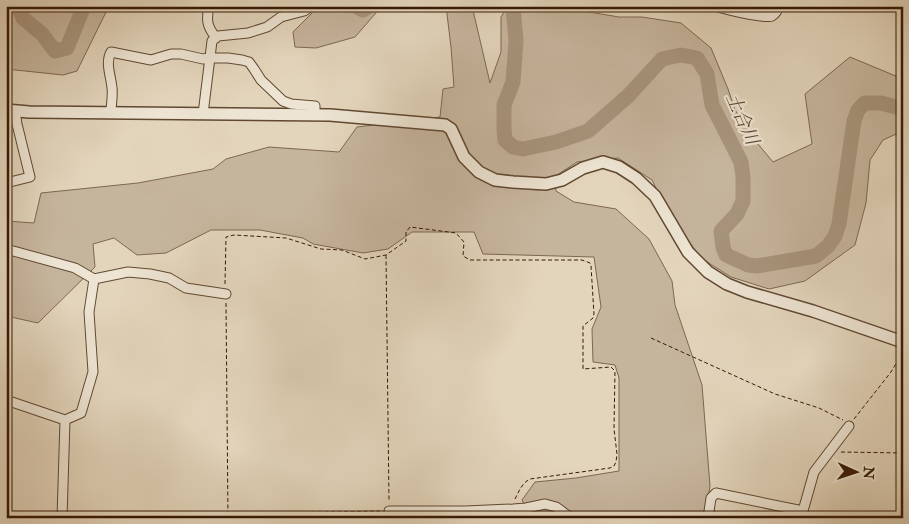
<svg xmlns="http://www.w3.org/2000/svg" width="909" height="524" viewBox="0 0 909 524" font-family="'IM FELL Double Pica','Noto Serif JP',serif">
<rect width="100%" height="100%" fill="#e3d5bc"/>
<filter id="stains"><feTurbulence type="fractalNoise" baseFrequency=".004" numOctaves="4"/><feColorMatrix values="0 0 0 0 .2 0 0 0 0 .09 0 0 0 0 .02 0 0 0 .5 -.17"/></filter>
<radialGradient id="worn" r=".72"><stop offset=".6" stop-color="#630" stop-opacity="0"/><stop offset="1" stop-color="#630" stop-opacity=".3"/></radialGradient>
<path fill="#c6b59d" stroke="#7e6750" d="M6 6H109L77 71 63 75 6 69Z
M319 6H382L355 37 316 48 295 47 293 32Z
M446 6H472L490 83 501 52V17L506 9V6H565L577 10 619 17H642L681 23 711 48 728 89 735 110 758 144 773 162 812 144 805 94 850 57 903 79V131L883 140 870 160 866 203 855 245 805 281 769 289 731 277 701 258 668 213 652 180 618 158 577 162 554 177 556 191 574 202 616 209 649 239 672 281 675 305 702 385 710 486 705 518H531L522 500 535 482 576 478 619 471V378L615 365 593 362 592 329 601 307 594 257 483 254 474 232H412L388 249 363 253 313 244 303 238 260 230H211L166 253 137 255 114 238 93 244 95 267 38 323 6 316V221L34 223 41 193 138 183 213 169 226 159 269 147 339 152 357 127 440 117 443 89 454 87 451 47Z"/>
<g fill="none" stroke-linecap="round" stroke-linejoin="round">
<path stroke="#a8957d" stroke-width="15" d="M18 6 23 18 42 34 55 51 67 48 84 6
M355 6 363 10 369 6
M513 6 516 41 513 82 504 105V129L505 140 513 147 523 149 556 142 588 131 628 96 662 59 681 55 697 58 707 74 712 105 741 162 743 177V201L737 214 721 231 723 247 726 255 748 265 757 266 816 256 828 246 835 236 839 224 854 121 858 110 865 103H881L903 109"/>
<defs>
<path id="minor" d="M209 6C206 21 207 26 216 38
M715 6C724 9 765 19 772 16 775 14 778 10 779 6
M111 113C111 105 113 96 112 88 111 76 105 63 111 52L151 60 171 54H181L203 59 209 58H228L242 60 249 62 254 69 261 80 283 101 291 104 315 106V115
M203 114 212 41 218 36 248 33 267 27 281 17 304 11 311 6
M6 183 30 177 17 124 15 111
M6 249 75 268 94 279 128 272 150 274 169 278 186 288 226 294
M6 400 65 420 81 413 93 372 89 312 94 279
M389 511H465L513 509 526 508 545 504 556 507 571 518
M62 518 65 420
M708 518 711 498 716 493 803 511
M801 518 814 472 849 426"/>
<path id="tertiary" d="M6 110 29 112 330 115 445 125 451 129 464 157 479 172 495 180 513 182 546 184 562 180 583 168 603 162 619 167 636 178 655 196 688 252 708 272 727 284 747 292 813 311 903 342"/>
</defs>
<use href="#minor" stroke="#614831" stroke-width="11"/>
<use href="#tertiary" stroke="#614831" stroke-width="14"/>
<path stroke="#361903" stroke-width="1" stroke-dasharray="4 2.5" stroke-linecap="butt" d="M386 255 389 501
M225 284 226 237 234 235 286 238 321 249 342 250 365 259 386 255 406 241V232L410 227 456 233 464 242 463 256 470 260H582L590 263 591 266 594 314 593 318 583 326V369L611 367 615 371 614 429 617 454 616 462 614 466 610 468 530 479C522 483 519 491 515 499
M226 303 228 518
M651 338 775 394 819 408 843 420
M854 419 891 372 903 352
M841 452 903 453
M71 517 380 511
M10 518 52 517"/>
<use href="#minor" stroke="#ede4d3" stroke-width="9"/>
<use href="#tertiary" stroke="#ede4d3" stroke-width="11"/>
</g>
<g text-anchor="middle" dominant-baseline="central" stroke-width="4.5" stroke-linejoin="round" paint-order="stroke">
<g font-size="18" font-style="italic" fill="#5e442e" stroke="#ede4d3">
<text transform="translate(742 119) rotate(66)">土合川</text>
</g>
</g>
<rect width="909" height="524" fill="none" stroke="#e3d5bc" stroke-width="25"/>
<rect x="8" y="8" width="894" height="509" fill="none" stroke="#361903" stroke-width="2.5"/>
<rect x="12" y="12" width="884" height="499" fill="none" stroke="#361903"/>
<g transform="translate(856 472) rotate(93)" stroke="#ede4d3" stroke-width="4" paint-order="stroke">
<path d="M0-4L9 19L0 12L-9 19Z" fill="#361903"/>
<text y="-8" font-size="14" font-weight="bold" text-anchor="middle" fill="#361903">N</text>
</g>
<rect width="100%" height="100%" filter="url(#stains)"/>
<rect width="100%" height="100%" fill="url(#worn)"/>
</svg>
